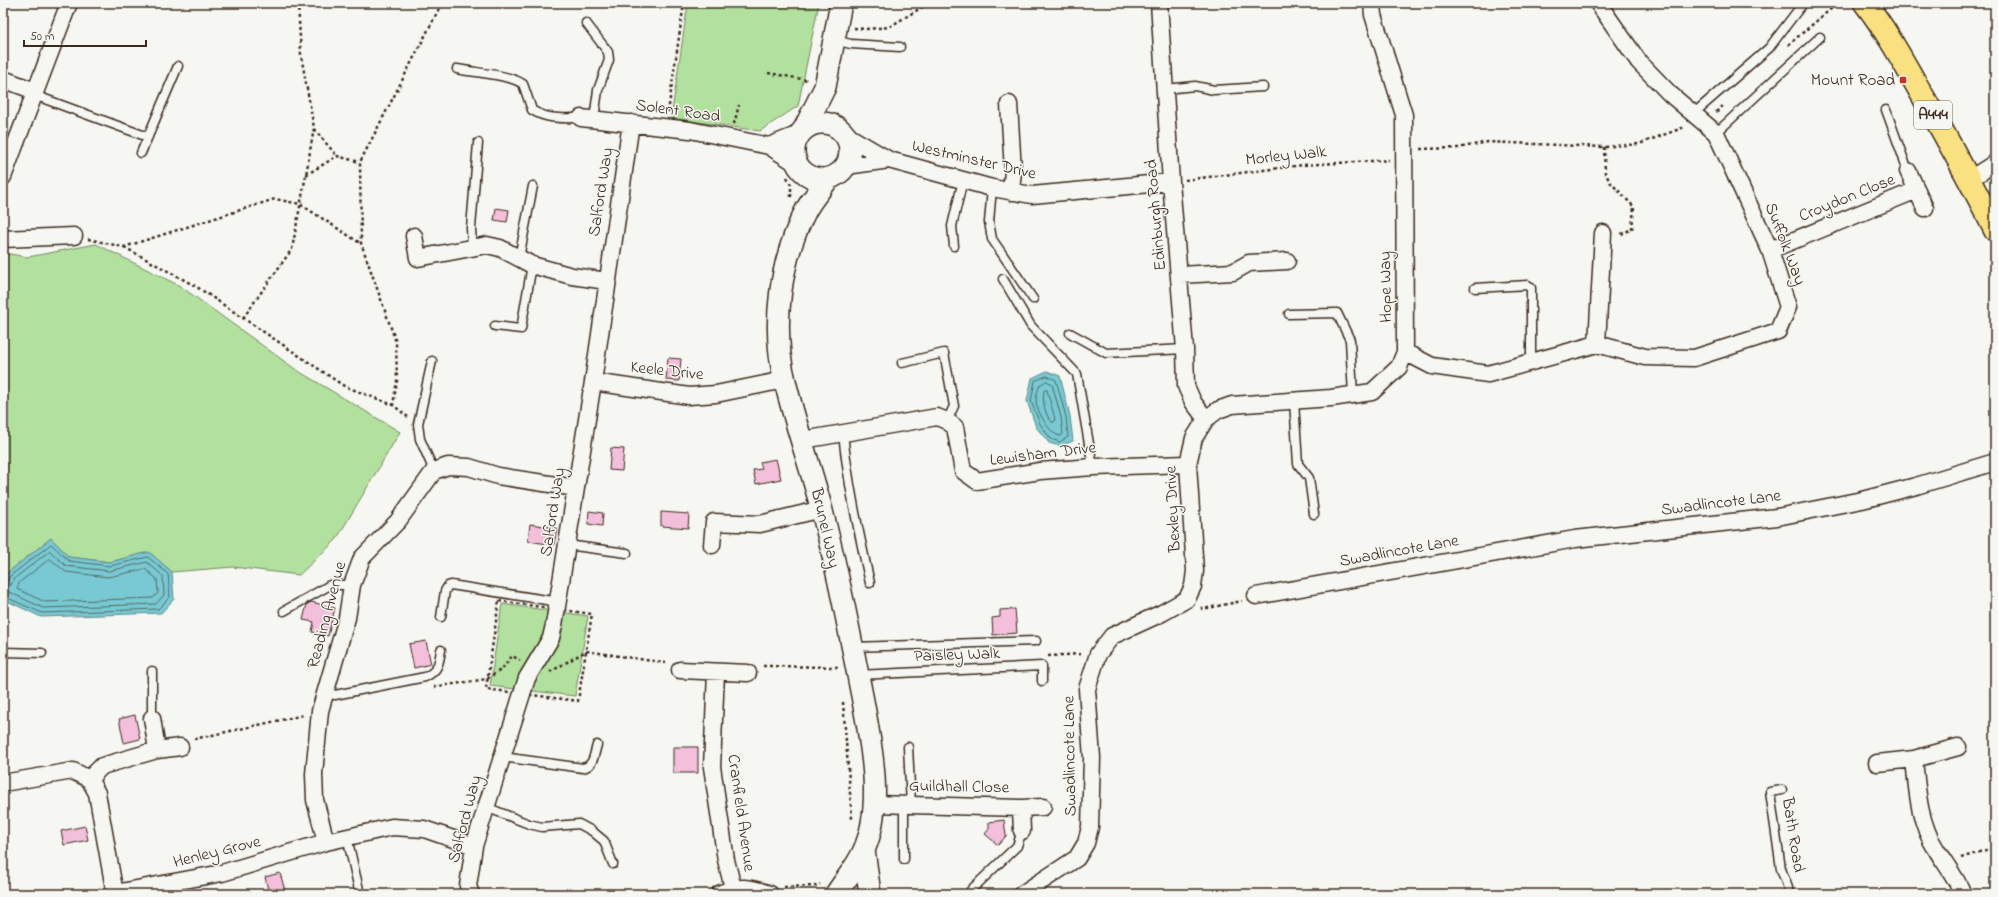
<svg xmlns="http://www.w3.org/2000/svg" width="1998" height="897" viewBox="0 0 1998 897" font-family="'Indie Flower',sans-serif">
<rect width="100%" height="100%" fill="#f6f6f2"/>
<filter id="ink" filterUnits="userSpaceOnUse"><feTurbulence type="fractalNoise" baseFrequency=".025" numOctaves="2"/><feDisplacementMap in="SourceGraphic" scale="8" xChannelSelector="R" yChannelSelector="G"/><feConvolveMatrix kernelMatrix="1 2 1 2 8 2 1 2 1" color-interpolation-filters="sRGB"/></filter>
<g filter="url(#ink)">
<path fill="#b2e09e" stroke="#76855e" d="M688 3H819L798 106 760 131 671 118Z
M96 244 180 286 295 369 400 432 336 540 299 575 233 567 172 572 149 552 110 562 69 557 51 538 6 574H3V253L28 257Z
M502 604 588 616 575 696 490 686Z"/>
<path fill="#78c9d3" stroke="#60898b" d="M1047 371 1060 376 1070 416 1073 441 1060 446 1049 443 1036 427 1027 401 1032 378Z
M51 538 69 557 110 562 149 552 172 572 174 599 161 613 41 617 3 599 6 574Z"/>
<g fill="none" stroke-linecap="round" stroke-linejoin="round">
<path stroke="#536a66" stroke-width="1" d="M1047 376 1056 380 1066 417 1068 437 1060 442 1051 439 1040 424 1031 401 1035 381Z
M1047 381 1052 384 1061 417 1063 434 1060 436C1049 434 1037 411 1036 401 1036 396 1038 389 1040 385Z
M1047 390 1055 419 1053 423C1045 417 1042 401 1044 391Z
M50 551 66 566 109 571 147 562 163 576 164 595 156 604 43 608 5 590V588L11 585 14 579Z
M50 559 66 572 108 577 145 569 157 579 158 593 153 598 45 602 17 589 19 583Z
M3 582 7 581 10 576 51 544 69 561 110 566 148 557 168 574 170 597 158 609 42 613 3 596"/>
</g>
<path fill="#f4bfda" stroke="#3b2a1e" d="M496 208 509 210 507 222 494 220Z
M668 358 681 359 679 381 666 380Z
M611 448 624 449 622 471 609 470Z
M776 459 781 479 756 484 753 470 762 469 760 462Z
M589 511 603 513 602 526 588 524Z
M661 512 689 514 688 528 661 526Z
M530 524 557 528 554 545 528 541Z
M311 602 335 608 328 636 312 632 314 622 303 620 307 604Z
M1015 609 1017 633 993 635 992 618 1000 617V610Z
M426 641 431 664 414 668 409 644Z
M135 715 140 739 124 743 119 719Z
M673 747H698V773H673Z
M1004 820 1006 836 998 845 985 834 989 829V822Z
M85 826 88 840 64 845 61 831Z
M280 873 286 894H269L265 877Z"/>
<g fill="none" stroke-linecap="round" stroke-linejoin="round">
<defs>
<path id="service" d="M586 23 608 52 609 60 598 90 594 119
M834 40 851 44 900 47
M457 69C476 73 508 74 523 84L532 110C547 120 564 118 581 118
M1165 89 1195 86 1214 90 1263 87
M34 95 148 137
M1886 110 1908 171
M1693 114 1769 48 1801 6
M1716 133 1820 37
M141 153 178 66
M992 188 989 222 992 239 1033 299
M954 246 952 226 963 180
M472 249 471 228 478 143
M519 258 533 186
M1003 279 1031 326 1077 374 1093 467
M1475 288 1528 285 1531 288V363
M1289 314 1337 313 1350 340 1353 395
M495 326 521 329 532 265
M1070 333 1106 353 1185 349
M432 361 418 424 420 439 434 471
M902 363 944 353 954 406 947 421
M1294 401 1298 464 1309 478 1314 514
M843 433C848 484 859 533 870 583
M567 545 627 553
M284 611 330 585H352
M441 617 445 591 448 586 451 585 559 602
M853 647 1036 641
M3 652 42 653
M858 675 1042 666V681
M325 693 335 695 425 677C438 671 439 664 441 650
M152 718V671
M908 747 911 805
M502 757 583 768C594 766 594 754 597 745
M1782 790 1770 792 1781 869 1788 888V894
M904 805V859
M486 807 529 824 542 827 579 824 592 831 604 841 613 864
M347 837 360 894
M971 890 1017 846 1022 831"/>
<path id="minor" d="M1159 3 1171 182 1185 349 1186 386 1193 402 1206 419
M3 79 35 91
M1009 104 1013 171 1011 192
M581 118 690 130 769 146 797 164
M846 135 889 160 992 188 1032 195 1171 182
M769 146 799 134
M846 166 889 160
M1908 171 1925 208
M3 177 69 3
M1970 179 1995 163
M414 236 418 258 487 245 500 248 532 265 572 276 607 281
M3 239 74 236
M1770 250 1917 190
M1180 275 1233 272 1249 263 1287 261
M1597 344 1603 233
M1405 352 1432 366 1488 374 1597 344 1645 357 1694 358 1778 331 1788 307 1770 250 1716 133 1670 94 1639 62 1598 3
M593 382 689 396 716 394 784 380
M803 440 937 417 947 421 955 427 963 471 977 481 1040 471 1093 467 1188 464
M712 545 714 522 760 524 822 509
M1256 596 1575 539 1777 517 1862 500 1916 486 1995 462
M680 670 748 673
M716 672 712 767 726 860 733 888
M152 718 157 750
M1914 759C1917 790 1919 823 1936 849 1945 864 1956 877 1963 894
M1877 763 1914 759 1958 747
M89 779 102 766 157 750 180 747
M3 783 73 771 89 779 97 793 115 894
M874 804 1021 808 1043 807
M1021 808 1022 831
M326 842 315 800 314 774 320 711 347 618 352 585 362 558 398 521 434 471 448 466 469 467 498 476 576 488
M115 893 222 873 326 842 392 827 424 829 474 846
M471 894 468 886 474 846 527 678 551 638 554 625 593 382 631 123
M719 894C739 885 749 887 770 894
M1022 894 1077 858 1086 843 1090 827 1092 758 1087 689 1098 654 1112 636 1162 613 1187 599 1193 586 1195 571 1188 464 1194 438 1206 419 1218 410 1232 405 1331 398 1372 392 1399 367 1405 352 1404 115 1373 15 1372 3"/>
<path id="tertiary" d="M794 151a28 28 0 1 1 56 0a28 28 0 1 1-56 0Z
M804 129 825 87 841 3
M828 179C821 189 812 199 806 210 780 260 771 326 785 381 795 424 810 465 821 507 838 572 851 639 864 706 872 749 883 808 864 850 858 865 845 880 836 894
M864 850 870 894"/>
<path id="trunk" d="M1865 3C1886 30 1903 61 1920 91 1946 137 1972 183 1995 230"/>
</defs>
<use href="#service" stroke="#3b2a1e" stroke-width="11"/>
<use href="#minor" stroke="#3b2a1e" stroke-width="19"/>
<use href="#tertiary" stroke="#3b2a1e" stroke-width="24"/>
<use href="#trunk" stroke="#3b2a1e" stroke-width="25"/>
<path stroke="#3b2a1e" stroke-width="2.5" stroke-dasharray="3 3" stroke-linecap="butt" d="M854 28 866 29 889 27 929 3
M1788 45 1838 3
M768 73 808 80
M668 112 684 3
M1716 112 1724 105
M734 124 739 105
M314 129 337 156
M1604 147 1605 173 1611 183 1634 207 1632 229 1619 235
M1420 149 1458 148 1488 142 1604 147 1639 144 1685 127
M306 175 337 156 360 162
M787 177 791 185V199
M1185 180 1303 165 1389 160
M88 239 124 247 275 199 300 204 360 243
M124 247 197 287 344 386 393 405
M243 318 292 249 306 175 314 128 301 55 298 3
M408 417 393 405 397 381 396 342 361 243 360 162 442 3
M499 601 592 614 578 701 486 689Z
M1201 607 1203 609 1242 601
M1048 656 1081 654
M763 666 838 667
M550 672 586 651 666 663
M434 687 487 679 502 669 512 656 520 660
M843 702 852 819
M194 739 304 715
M1961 858 1995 847
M784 887 817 886 820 884"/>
<use href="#service" stroke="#f6f6f2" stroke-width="8"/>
<use href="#minor" stroke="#f6f6f2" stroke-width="16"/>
<use href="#tertiary" stroke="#f6f6f2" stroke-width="21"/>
<use href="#trunk" stroke="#f9e181" stroke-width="22"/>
</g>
</g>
<rect fill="#c8321e" stroke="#f6f6f2" stroke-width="1.5" x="1899" y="76" width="8" height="8" rx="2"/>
<g text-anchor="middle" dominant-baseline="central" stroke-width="3" stroke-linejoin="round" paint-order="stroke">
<rect fill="#f6f6f2" stroke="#73675e" stroke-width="1" x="1914" y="101" width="38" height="28" rx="3"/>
<g font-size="16" font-weight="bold" fill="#3b2a1e">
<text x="1933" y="115">A444</text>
</g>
<g font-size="17" fill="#3b2a1e" stroke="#f6f6f2" text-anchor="end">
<text x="1895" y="80">Mount Road</text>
</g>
<g font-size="17" fill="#3b2a1e" stroke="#f6f6f2">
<text transform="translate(678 111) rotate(8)">Solent Road</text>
<text transform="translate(1286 156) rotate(-6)">Morley Walk</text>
<text transform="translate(974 160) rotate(13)">Westminster Drive</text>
<text transform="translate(601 192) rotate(-81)">Salford Way</text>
<text transform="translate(1847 198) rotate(-22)">Croydon Close</text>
<text transform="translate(1156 215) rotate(-95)">Edinburgh Road</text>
<text transform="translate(1785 244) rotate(69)">Suffolk Way</text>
<text transform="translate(1386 287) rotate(-91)">Hope Way</text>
<text transform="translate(667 371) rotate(6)">Keele Drive</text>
<text transform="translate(1043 454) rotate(-7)">Lewisham Drive</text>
<text transform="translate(1721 503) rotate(-7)">Swadlincote Lane</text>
<text transform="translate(1173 509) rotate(-93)">Bexley Drive</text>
<text transform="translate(553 512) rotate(-81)">Salford Way</text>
<text transform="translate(825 528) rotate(77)">Brunel Way</text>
<text transform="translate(1399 551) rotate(-10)">Swadlincote Lane</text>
<text transform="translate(327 615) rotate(-75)">Reading Avenue</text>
<text transform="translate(957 655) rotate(-2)">Paisley Walk</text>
<text transform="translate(1070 756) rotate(-91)">Swadlincote Lane</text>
<text transform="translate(959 787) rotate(1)">Guildhall Close</text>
<text transform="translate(741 813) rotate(82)">Cranfield Avenue</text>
<text transform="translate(465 819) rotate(-75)">Salford Way</text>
<text transform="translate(1793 835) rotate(81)">Bath Road</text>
<text transform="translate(217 852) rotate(-14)">Henley Grove</text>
</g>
</g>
<rect width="1998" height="897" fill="none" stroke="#f6f6f2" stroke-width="16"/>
<rect x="8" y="8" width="1982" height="881" fill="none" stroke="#3b2a1e" stroke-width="1.5" filter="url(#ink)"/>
<path d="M24 40v6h122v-6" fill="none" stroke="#3b2a1e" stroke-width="2"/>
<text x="30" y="40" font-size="12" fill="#3b2a1e" stroke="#f6f6f2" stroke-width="3" paint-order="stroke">50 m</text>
</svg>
